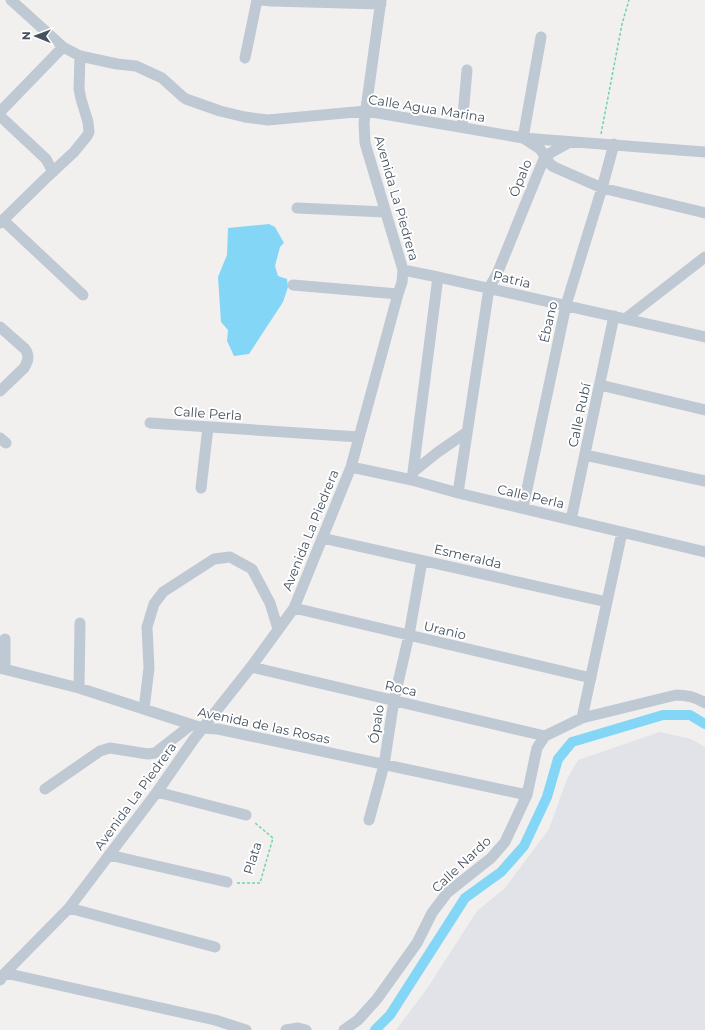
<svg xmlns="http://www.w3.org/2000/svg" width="705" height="1030" viewBox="0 0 705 1030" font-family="Montserrat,sans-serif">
<rect width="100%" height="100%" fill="#f2efef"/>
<path fill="#e1e3e8" d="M660 732 691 739 705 747V1030H396L428 987 477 911 505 888 549 829 567 779 578 760Z"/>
<path fill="#83d6f5" d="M269 224 275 227 284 243 280 247 275 266 278 276 287 279 288 287 283 302 249 354 234 356 227 341 228 330 221 322 218 277 227 255 228 228Z"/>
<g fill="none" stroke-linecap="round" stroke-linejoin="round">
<path stroke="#83d6f5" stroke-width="10" d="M375 1030 390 1015 465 898 501 872 524 846 547 797 558 759 572 742 663 715H690L705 724"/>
<path stroke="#6ed5a9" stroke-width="1.5" stroke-dasharray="3 2" stroke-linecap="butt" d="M601 134 622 24 629 0
M237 883H260L273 838 254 822"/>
<path stroke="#bfc9d3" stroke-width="11" d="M11 0 63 47 80 56 117 64 136 66 162 78 183 97 186 99 220 111 245 117 268 120 366 111 523 138 705 152
M261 0 272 1 381 4
M245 58 257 0
M0 112 63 47
M0 116 46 159 53 172
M462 127 467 70
M570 142 545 156 550 164 554 167 602 188 705 213
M297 208 385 212
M3 220 83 295
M0 223 45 179 74 152 87 136 89 132 88 122 81 99 79 89 80 56
M403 270 438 277 705 337
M293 285 398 294
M625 319 705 257
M0 327 25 349C30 356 28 361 24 368L0 391
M600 385 705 410
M150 423 359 437
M0 438 6 443
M585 455 705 481
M351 467 412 480 458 493 705 552
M413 472 438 452 467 432
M412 480 438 277
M201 488 208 427
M458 493 489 288 497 274 545 156 540 149 523 138 541 37
M523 508 566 305 602 188 614 144
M571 520 614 316
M322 538 607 602
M294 608 591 678
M251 667 545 736
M0 668 79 688 202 728 218 729 527 795
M5 669V639
M79 688 80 623
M144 709 149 668 147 627 154 604 163 592 214 559 230 557 252 569 270 603 278 629
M582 718 622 532
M45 789 100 751 110 748 148 754 155 753 191 725
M157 792 246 815
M369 820 384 765 394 700 409 635 422 561
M109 855 227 882
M69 908 215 947
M5 973 215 1020 246 1030
M0 980 5 973 69 908 157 792 194 739 251 667 294 608 351 467 398 294 402 282 403 270 365 143 364 123 381 0
M286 1030 298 1028 306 1030
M344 1030 358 1020 377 999 417 943 432 913 447 893 491 858 505 842 527 795 537 748 545 736 582 718 676 695C687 695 696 697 705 703"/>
</g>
<g text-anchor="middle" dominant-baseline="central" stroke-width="4" stroke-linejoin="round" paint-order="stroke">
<g font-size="13" fill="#45515f" stroke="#fff">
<text transform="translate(427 108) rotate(9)">Calle Agua Marina</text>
<text transform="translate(520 178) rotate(-68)">Ópalo</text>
<text transform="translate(397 198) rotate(74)">Avenida La Piedrera</text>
<text transform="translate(512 279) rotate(13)">Patria</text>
<text transform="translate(548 322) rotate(-77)">Ébano</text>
<text transform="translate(208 413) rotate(4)">Calle Perla</text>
<text transform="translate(579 415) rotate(-78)">Calle Rubí</text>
<text transform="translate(531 496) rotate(13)">Calle Perla</text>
<text transform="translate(310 530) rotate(-68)">Avenida La Piedrera</text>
<text transform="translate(468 556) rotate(13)">Esmeralda</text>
<text transform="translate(445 630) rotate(13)">Uranio</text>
<text transform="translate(401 688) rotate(13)">Roca</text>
<text transform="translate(376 724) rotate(-81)">Ópalo</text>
<text transform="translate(264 725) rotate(12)">Avenida de las Rosas</text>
<text transform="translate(135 796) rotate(-54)">Avenida La Piedrera</text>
<text transform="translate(252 858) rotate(-73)">Plata</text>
<text transform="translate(461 864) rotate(-43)">Calle Nardo</text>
</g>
</g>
<g transform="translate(36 36) rotate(271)" stroke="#ffffff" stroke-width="3" paint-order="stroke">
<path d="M0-3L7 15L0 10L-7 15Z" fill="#45515f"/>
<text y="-6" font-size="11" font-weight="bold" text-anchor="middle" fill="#45515f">N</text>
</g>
</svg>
